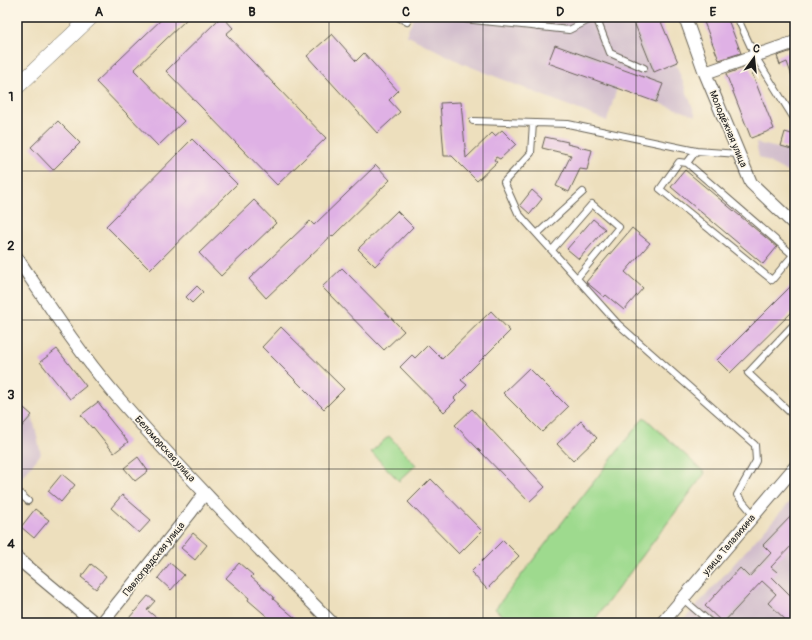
<svg xmlns="http://www.w3.org/2000/svg" width="812" height="640" viewBox="0 0 812 640" font-family="Pangolin,sans-serif">
<rect width="100%" height="100%" fill="#fcf5e5"/>
<filter id="ink" filterUnits="userSpaceOnUse"><feTurbulence type="fractalNoise" baseFrequency=".025" numOctaves="2"/><feDisplacementMap in="SourceGraphic" scale="8" xChannelSelector="R" yChannelSelector="G"/><feConvolveMatrix kernelMatrix="1 2 1 2 8 2 1 2 1" color-interpolation-filters="sRGB"/></filter>
<filter id="wash" filterUnits="userSpaceOnUse"><feTurbulence type="fractalNoise" baseFrequency=".012" numOctaves="4" result="noise"/><feDisplacementMap in="SourceGraphic" scale="16" xChannelSelector="R" yChannelSelector="G"/><feGaussianBlur stdDeviation="0.9" result="paint"/><feColorMatrix in="noise" values="0 0 0 0 0 0 0 0 0 0 0 0 0 0 0 0 0 1.4 0 .05"/><feComposite in="paint" operator="in"/></filter>
<g filter="url(#wash)">
<rect width="100%" height="100%" fill="#eddfbd"/>
<path fill="#d1bdcc" d="M414 17H658L696 116 617 88 607 121 464 64 406 35Z
M756 143 795 152V176L759 157Z
M17 402 32 415 41 454 17 483Z
M795 496V623H681Z"/>
<path fill="#9eda8e" stroke="#5d7b55" d="M644 417 705 473 592 623H510L495 609Z
M389 436 416 465 399 481 371 452Z"/>
<g id="blocks">
<path fill="#dfb1e5" d="M164 17H189L134 70 184 121 158 146 96 82Z
M221 17H223L233 28 226 34 326 138 277 185 166 71Z
M632 17H659L678 62 654 72Z
M702 17H727L741 53 719 60Z
M332 34 356 61 364 53 398 91 389 100 400 112 377 133 307 56Z
M555 45 663 84 656 102 548 63Z
M795 50V82H794L787 62 780 65 777 56Z
M746 67 747 69 750 68 774 129 751 138 726 74Z
M461 102 466 158 492 133 495 136 502 130 516 144 500 159 496 157 494 160 497 162 477 181 452 156H444L440 103Z
M58 121 80 143 53 170 31 147Z
M785 132 795 135V150L781 146Z
M545 137 568 142 567 144 592 150 587 170 580 169 569 192 556 186 571 155 542 148Z
M192 139 237 184 150 270 106 226Z
M376 165 390 180 332 237 331 236 266 298 249 279 310 221 314 225Z
M685 170 777 247 763 264 671 187Z
M532 190 542 199 530 214 520 205Z
M254 200 276 223 221 276 199 253Z
M397 211 413 227 375 266 358 249Z
M593 219 605 229 579 259 567 249Z
M632 228 650 243 625 272 643 288 624 310 606 295 604 297 586 282Z
M342 268 404 331 384 350 322 287Z
M795 282V309L730 373 717 360Z
M197 286 203 292 192 303 186 297Z
M491 311 510 331 461 380 467 385 454 398 456 400 444 412 400 367 412 355 415 358 428 345 442 359Z
M281 327 344 389 324 409 262 347Z
M57 349 86 386 70 399 40 362Z
M529 368 568 407 542 432 503 393Z
M17 402 32 415 17 432Z
M98 402 108 415 107 416 128 442 114 453 93 427 92 428 81 415Z
M472 409 545 487 529 502 455 425Z
M581 421 597 438 573 461 557 444Z
M138 457 148 471 135 481 124 468Z
M62 474 75 485 61 502 48 491Z
M431 479 482 531 459 554 408 502Z
M122 495 151 520 139 533 111 508Z
M35 509 49 520 34 538 21 527Z
M795 512V542L771 567 777 572 772 577 795 600V623H789L768 603 776 594 762 581 723 623 705 606 740 568 749 577 771 553 763 545Z
M193 533 207 545 195 560 181 548Z
M503 540 519 556 487 589 471 572Z
M170 563 184 575 171 590 158 578Z
M239 563 253 575 251 577 274 597 273 599 295 618 291 623H267L270 619 248 600 249 598 226 578Z
M91 564 106 576 96 589 81 577Z
M148 596 155 601 147 610 163 623H135L129 618Z"/>
</g>
</g>
<g filter="url(#ink)">
<use href="#blocks" fill-opacity="0" stroke="#656054" stroke-width="1"/>
<g fill="none" stroke-linecap="round" stroke-linejoin="round">
<defs>
<path id="service" d="M398 17 407 22
M446 17 483 21
M482 17 483 21 569 30 595 17
M534 17 537 27
M596 17 610 53 644 68
M737 17 755 56 793 117 795 118
M473 121 568 124 696 151 739 154
M533 123 531 153 504 182 518 213 618 324 755 445 756 461 737 495 754 515
M696 151 687 163 793 255 795 253
M687 163 679 162 660 189 772 280 793 255
M537 234 583 192
M552 250 592 204 619 227 577 278
M795 323 748 373 795 417
M17 491 28 501
M683 599 711 623"/>
<path id="minor" d="M685 17 705 73 751 183 795 225
M705 73 795 42
M17 258C48 304 78 351 114 393 183 473 258 548 332 623
M17 558 95 623
M102 623 191 512 205 493
M662 623 795 467"/>
<path id="tertiary" d="M17 87 91 17"/>
</defs>
<use href="#service" stroke="#656054" stroke-width="8"/>
<use href="#minor" stroke="#656054" stroke-width="14"/>
<use href="#tertiary" stroke="#656054" stroke-width="16"/>
<use href="#service" stroke="#fff" stroke-width="6"/>
<use href="#minor" stroke="#fff" stroke-width="12"/>
<use href="#tertiary" stroke="#fff" stroke-width="15"/>
</g>
</g>
<path fill="none" stroke="#1c1c1c" stroke-width="1" stroke-opacity="0.55" d="M176 17V623M329 17V623M483 17V623M636 17V623M17 171H795M17 320H795M17 469H795"/>
<g text-anchor="middle" dominant-baseline="central" stroke-width="3" stroke-linejoin="round" paint-order="stroke">
<g font-size="10" fill="#1c1c1c" stroke="#fcf5e5">
<text transform="translate(728 129) rotate(67)">Молодёжная улица</text>
<text transform="translate(165 449) rotate(48)">Беломорская улица</text>
<text transform="translate(729 545) rotate(-50)">улица Талалихина</text>
<text transform="translate(154 559) rotate(-51)">Павлоградская улица</text>
</g>
</g>
<rect width="812" height="640" fill="none" stroke="#fcf5e5" stroke-width="44"/>
<g transform="translate(754 58) rotate(15)" stroke="#fcf5e5" stroke-width="3" paint-order="stroke">
<path d="M0-3L7 15L0 10L-7 15Z" fill="#1c1c1c"/>
<text y="-6" font-size="11" font-weight="bold" text-anchor="middle" fill="#1c1c1c">С</text>
</g>
<rect x="22" y="22" width="768" height="596" fill="none" stroke="#1c1c1c" stroke-width="1.5"/>
<g font-size="13" text-anchor="middle" font-weight="bold" fill="#1c1c1c">
<text x="99" y="16">A</text>
<text x="252" y="16">B</text>
<text x="406" y="16">C</text>
<text x="560" y="16">D</text>
<text x="713" y="16">E</text>
<text x="11" y="101">1</text>
<text x="11" y="250">2</text>
<text x="11" y="399">3</text>
<text x="11" y="548">4</text>
</g>
</svg>
